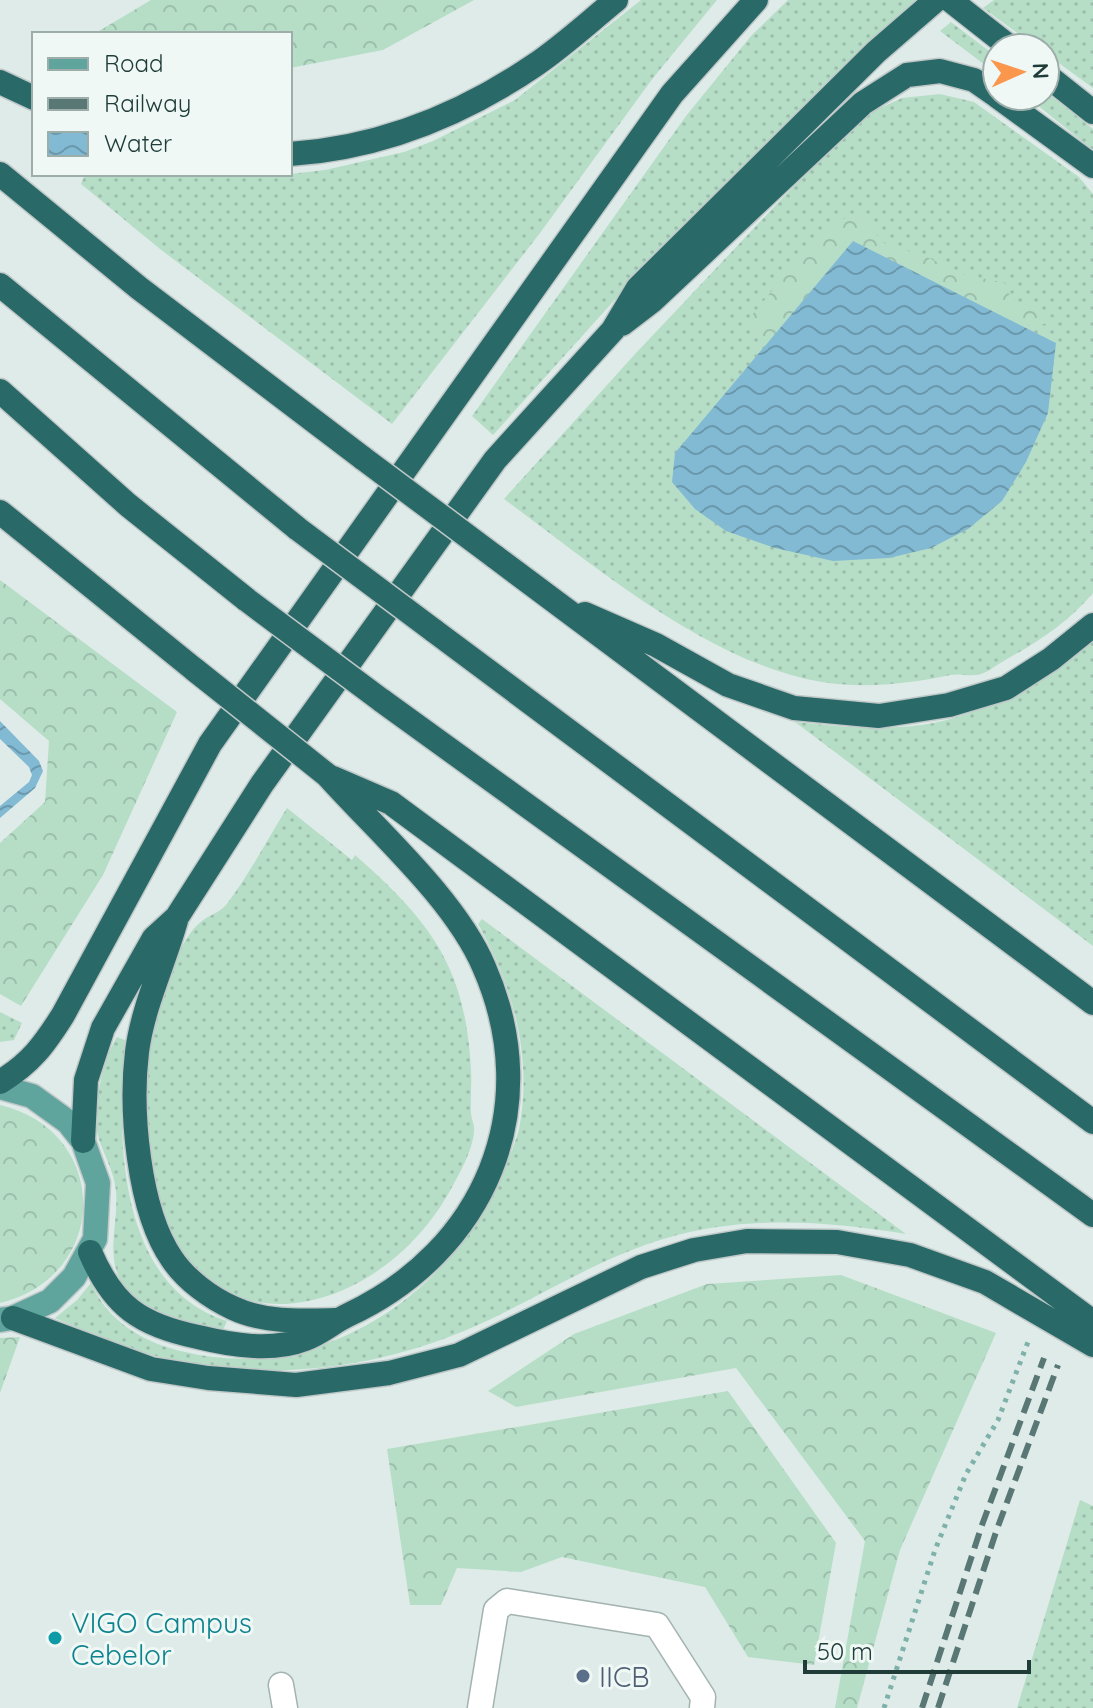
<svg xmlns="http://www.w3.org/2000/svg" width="1093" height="1708" viewBox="0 0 1093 1708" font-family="Quicksand,sans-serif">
<defs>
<pattern id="grass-dots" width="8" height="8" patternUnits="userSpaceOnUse" patternTransform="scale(2)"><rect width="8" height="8" fill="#b6dec7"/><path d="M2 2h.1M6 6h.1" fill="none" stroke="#9cbfac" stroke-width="1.8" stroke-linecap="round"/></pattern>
<pattern id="forest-crowns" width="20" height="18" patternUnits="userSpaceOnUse" patternTransform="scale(2)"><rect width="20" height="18" fill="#b6dec7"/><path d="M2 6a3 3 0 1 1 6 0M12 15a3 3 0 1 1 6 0" fill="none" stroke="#9cbfac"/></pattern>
<pattern id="water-waves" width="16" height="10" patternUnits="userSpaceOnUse" patternTransform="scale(2)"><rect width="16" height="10" fill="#82bad4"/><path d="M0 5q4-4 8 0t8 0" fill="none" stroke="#6a98ad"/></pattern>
</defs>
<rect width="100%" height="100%" fill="#dfebe8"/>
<path fill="url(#grass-dots)" d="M641 0H717L653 78 540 233 392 424 160 249 81 184 85 174H290L325 170 404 152 433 141 515 100Z
M788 0H916L648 263 493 435 472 416 686 116 751 36Z
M994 0H1093V88L1045 53V48H1038L983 8Z
M951 22 997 57V74L940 31Z
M1045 91 1093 129V150L1026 96H1045Z
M940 94 974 102 1079 177 1093 194V593C1068 623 1036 643 1002 662 995 666 988 672 981 674 971 677 960 673 950 675 903 685 853 690 806 679 696 653 594 565 504 499L636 353 792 188 867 114 902 98Z
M1093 638V946L795 722C851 728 912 734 966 714 1012 698 1053 665 1093 638Z
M287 808 352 860 355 855C431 922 466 967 471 1071 472 1085 470 1099 471 1113 471 1119 475 1125 474 1131 473 1149 461 1171 452 1187 377 1328 179 1364 153 1169 142 1093 145 1027 177 956 184 942 192 927 206 918 213 914 221 911 226 905 249 875 267 840 287 808Z
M482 919 906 1234C827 1221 746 1215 667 1238 594 1259 533 1302 464 1331 363 1373 245 1384 139 1351 110 1342 82 1330 55 1318L77 1300 91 1283C108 1322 144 1343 185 1352 319 1384 450 1296 502 1174 508 1160 515 1144 519 1129 533 1058 513 986 478 924Z
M0 1012 22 1023 14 1040 0 1042Z
M117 1037 125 1040C117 1134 115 1285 227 1321L223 1330C191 1326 149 1318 128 1292 102 1260 119 1227 116 1191 114 1169 102 1153 97 1132 92 1109 104 1056 117 1037Z
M1080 1500 1093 1506V1708H1017Z"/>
<path fill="url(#forest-crowns)" d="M151 0H474L383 50 290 68V34H94Z
M865 214 881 242 929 258 962 274 1005 283 1010 297 1061 322 1008 328 775 342 742 327 795 263 839 220Z
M0 580 177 712 103 875 21 1006 0 994V843L45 802 49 741 0 699Z
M0 1105C111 1131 111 1276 0 1303Z
M841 1275 996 1333 900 1550 857 1708H835L865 1541 736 1368 516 1407 488 1391 574 1334 707 1284Z
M20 1337 0 1393V1338Z
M728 1391 836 1543 814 1665 748 1657 705 1587 562 1557 521 1572 457 1568 441 1605H410L387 1449Z"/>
<path fill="url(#water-waves)" d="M853 241 1056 343 1048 413 1026 462 1002 501 968 529 931 548 889 558 833 561 775 548 726 531 695 509 672 482 675 453Z
M0 721 39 761 43 771 35 788 0 818V806L29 782 32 775 29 767 0 739Z"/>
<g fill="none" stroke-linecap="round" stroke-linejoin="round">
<defs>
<path id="minor" d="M281 1685 285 1708
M480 1708 496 1610 507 1601 657 1625 703 1697 702 1708"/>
<path id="major" d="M0 1087 32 1096 68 1122 83 1141 98 1183 95 1239 74 1277 50 1301 13 1318 0 1320"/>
<path id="highway" d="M950 0 1011 48
M1045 74 1093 112
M0 82 34 98
M997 96 1093 166
M290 154C380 148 460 116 535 65 563 46 589 22 616 0
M0 174 139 288 364 459
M0 285 298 529
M622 324 652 301 863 103 907 75 940 71 974 80 997 96
M0 391 128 505 247 600
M0 512 195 670
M494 556 1093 1003
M585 614 656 645 728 685 794 708 879 716 949 705 1006 688 1051 659 1093 625
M433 630 1093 1122
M381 700 1093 1215
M333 778 391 803 1093 1322
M177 917C165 962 143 1005 137 1052 130 1110 138 1210 172 1259 186 1280 211 1298 233 1308 265 1323 301 1321 335 1320
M0 1082C31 1063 44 1045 63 1015L210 744 672 94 756 0
M83 1141 86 1080 103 1028 154 938 177 917 262 784 495 460 613 330 638 288 876 52 936 0
M90 1252C113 1306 140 1325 198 1337 231 1345 272 1352 305 1339 320 1334 333 1322 348 1315 485 1251 546 1108 484 967 455 899 377 831 327 775
M13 1318 151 1369 208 1378 296 1385 389 1373 459 1355 641 1267 694 1250 747 1241 837 1242 910 1255 985 1282 1093 1345"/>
</defs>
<use href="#minor" stroke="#a2b3b0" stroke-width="27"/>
<use href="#major" stroke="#c0c8c8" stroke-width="27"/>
<use href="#highway" stroke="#c0c8c8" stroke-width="27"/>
<path stroke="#7db1a9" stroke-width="5" stroke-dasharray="4 6" stroke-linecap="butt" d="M884 1708 935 1550 966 1474 998 1420 1028 1342"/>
<use href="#minor" stroke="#fff" stroke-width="24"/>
<use href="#major" stroke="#60a49e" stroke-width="24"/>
<use href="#highway" stroke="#296a68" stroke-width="24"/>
<path stroke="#597875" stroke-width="6" stroke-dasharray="16 8" stroke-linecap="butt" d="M922 1708 982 1525 1044 1358
M938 1708 997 1529 1058 1365"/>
<defs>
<path id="highway-bridge" d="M364 459 494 556
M298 529 433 630
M247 600 381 700
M195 670 327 775"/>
</defs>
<use href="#highway-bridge" stroke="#c0c8c8" stroke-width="27" stroke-linecap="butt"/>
<use href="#highway-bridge" stroke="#296a68" stroke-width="24"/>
</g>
<circle fill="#0f9aa8" stroke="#eff8f5" stroke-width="3" cx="55" cy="1638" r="8"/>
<circle fill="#5c6f8a" stroke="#eff8f5" stroke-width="3" cx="583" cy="1676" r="8"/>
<g text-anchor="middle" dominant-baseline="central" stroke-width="6" stroke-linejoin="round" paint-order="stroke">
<g font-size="28" fill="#0d838f" stroke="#eff8f5" text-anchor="start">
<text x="71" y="1622">VIGO Campus<tspan x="71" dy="32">Cebelor</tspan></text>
</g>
<g font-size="28" fill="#4e5e75" stroke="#eff8f5" text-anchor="start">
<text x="599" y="1676">IICB</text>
</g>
</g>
<rect x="32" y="32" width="260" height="144" fill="#eff8f5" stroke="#9cadaa" stroke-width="2"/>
<rect x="48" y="58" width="40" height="12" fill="#60a49e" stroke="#9cadaa" stroke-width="2"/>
<text x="104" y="72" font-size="24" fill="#1f3c39">Road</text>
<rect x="48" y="98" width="40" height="12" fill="#597875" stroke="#9cadaa" stroke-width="2"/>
<text x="104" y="112" font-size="24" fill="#1f3c39">Railway</text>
<rect x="48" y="132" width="40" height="24" fill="url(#water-waves)" stroke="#9cadaa" stroke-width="2"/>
<text x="104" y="152" font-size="24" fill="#1f3c39">Water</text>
<g transform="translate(1021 72) rotate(87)"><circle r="38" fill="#eff8f5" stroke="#9cadaa" stroke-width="2"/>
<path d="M0-6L14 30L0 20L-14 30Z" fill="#fb964d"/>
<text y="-12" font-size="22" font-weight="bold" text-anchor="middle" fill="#1f3c39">N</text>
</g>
<path d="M805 1660v12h224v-12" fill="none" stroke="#1f3c39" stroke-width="4"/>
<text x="817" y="1660" font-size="24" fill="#1f3c39" stroke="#eff8f5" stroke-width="6" paint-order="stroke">50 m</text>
</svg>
